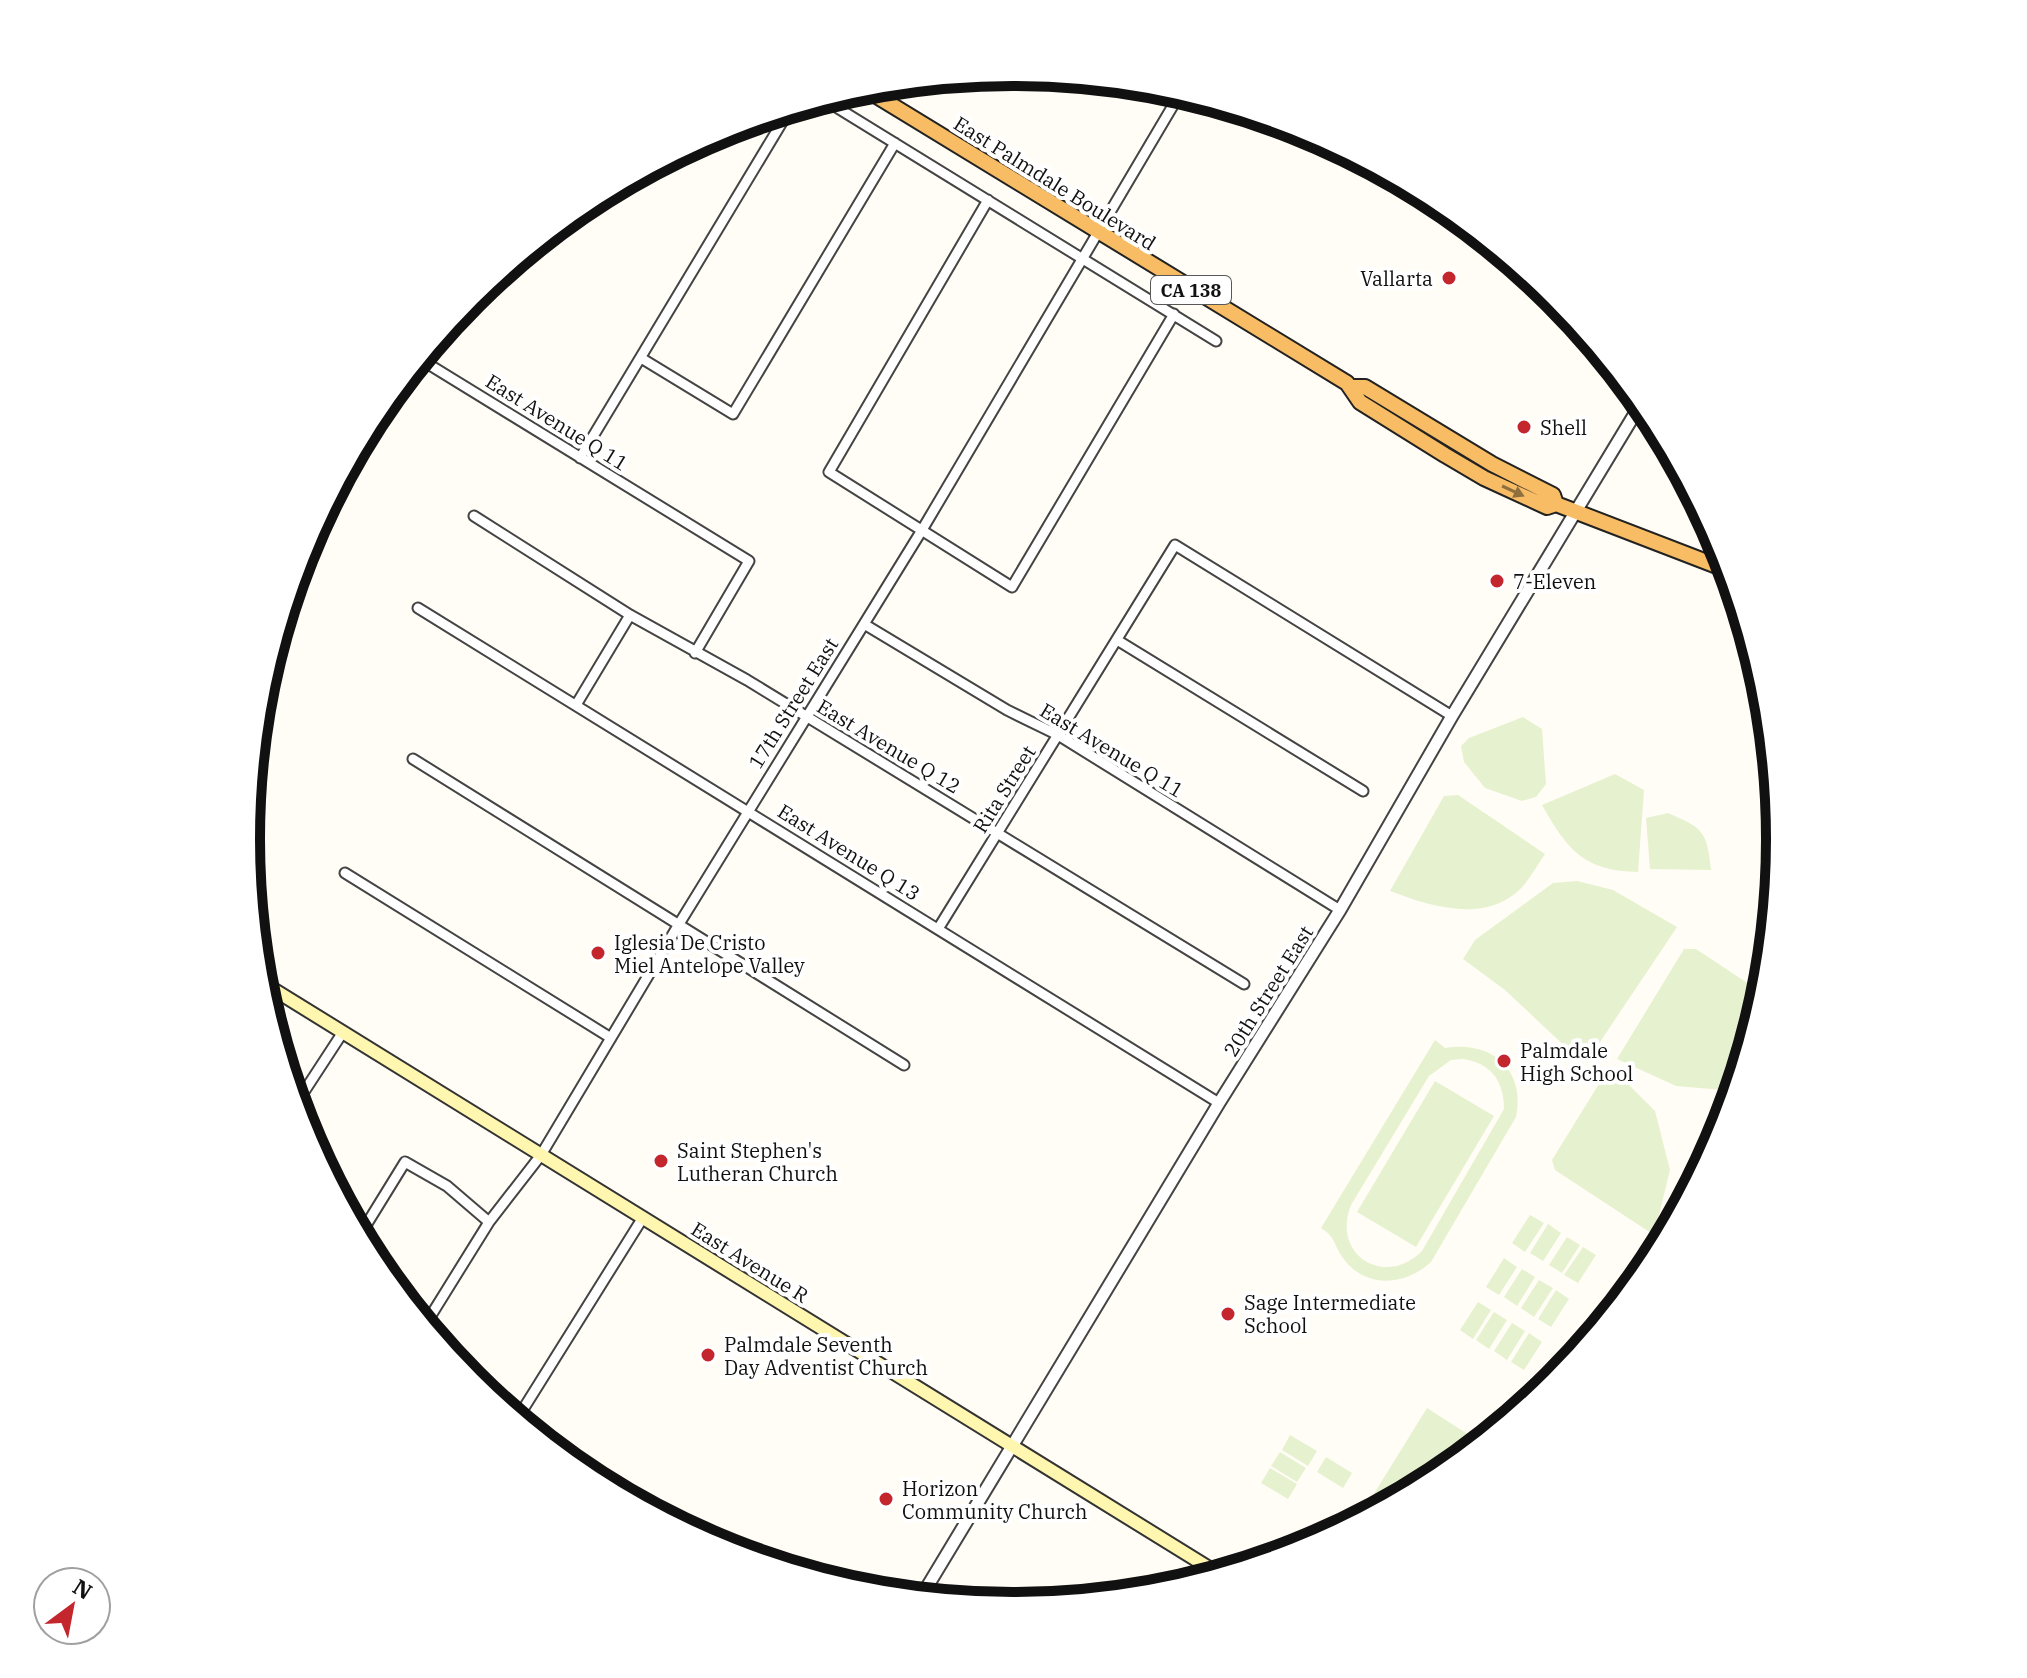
<svg xmlns="http://www.w3.org/2000/svg" width="2027" height="1678" viewBox="0 0 2027 1678" font-family="'IBM Plex Serif',serif">
<rect width="100%" height="100%" fill="#fffdf5"/>
<path fill="#e6f2cf" fill-rule="evenodd" d="M1523 717 1542 729 1546 784 1536 797 1522 801 1485 788 1464 762 1461 746 1469 738Z
M1615 774 1644 790 1638 872C1583 871 1567 849 1542 805Z
M1458 795 1545 854C1538 864 1532 875 1524 885 1489 925 1432 907 1390 891L1444 796Z
M1668 813C1703 828 1707 831 1711 870L1650 869 1646 818Z
M1577 881 1613 890 1677 927 1596 1048 1571 1052 1505 990 1463 959 1475 940 1553 883Z
M1684 949H1696L1764 994 1735 1091 1676 1086 1617 1059Z
M1435 1040 1445 1048C1491 1040 1526 1069 1516 1117L1431 1262C1405 1286 1365 1289 1343 1258 1333 1244 1336 1237 1321 1228ZM1463 1059C1491 1063 1504 1081 1504 1109L1422 1251C1384 1289 1331 1254 1351 1205L1429 1076 1451 1060Z
M1610 1066 1655 1111 1670 1170 1654 1235 1555 1170 1552 1160Z
M1435 1081 1494 1116 1416 1247 1357 1212Z
M1530 1215 1544 1223 1525 1252 1512 1243Z
M1548 1224 1561 1233 1543 1261 1530 1253Z
M1567 1237 1580 1245 1562 1273 1549 1265Z
M1583 1247 1596 1255 1578 1283 1564 1275Z
M1504 1258 1517 1267 1499 1295 1486 1287Z
M1522 1269 1535 1277 1517 1306 1504 1297Z
M1539 1280 1553 1288 1534 1317 1521 1308Z
M1556 1290 1569 1299 1551 1327 1538 1319Z
M1478 1302 1491 1310 1473 1339 1460 1330Z
M1494 1312 1507 1320 1489 1349 1476 1340Z
M1512 1323 1525 1331 1507 1360 1494 1351Z
M1529 1333 1542 1342 1524 1370 1511 1362Z
M1427 1408 1480 1442 1439 1477 1366 1516 1362 1513Z
M1290 1435 1317 1451 1308 1466 1282 1450Z
M1280 1452 1306 1468 1297 1482 1271 1466Z
M1326 1457 1352 1473 1343 1488 1317 1472Z
M1270 1468 1297 1484 1288 1499 1261 1483Z"/>
<g fill="none" stroke-linecap="round" stroke-linejoin="round">
<defs>
<path id="minor" d="M823 99 1216 341
M988 200 829 472 1012 587 1174 314
M641 358 733 414 895 143
M420 359 749 561 695 653
M580 458 790 109
M474 516 630 615 747 680 1244 984
M418 608 1219 1103
M864 624 1007 710 1058 735 1340 910
M1117 640 1363 791
M576 705 630 615
M413 759 904 1065
M345 873 611 1038
M938 929 1175 545 1452 716
M296 1104 343 1032
M360 1235 405 1162 447 1186 489 1222
M425 1325 489 1222 541 1155 679 924 922 530 1181 92
M517 1419 642 1219"/>
<path id="tertiary" d="M921 1597 1219 1103 1340 910 1452 716 1642 402"/>
<path id="secondary" d="M260 981 1219 1574"/>
<path id="trunk" d="M862 87 1347 383 1360 402 1445 455 1484 478 1547 507 1556 504
M1351 387H1365L1492 464 1553 495 1556 504 1730 571"/>
</defs>
<use href="#minor" stroke="#444" stroke-width="13"/>
<use href="#tertiary" stroke="#444" stroke-width="15"/>
<use href="#secondary" stroke="#333" stroke-width="16"/>
<use href="#trunk" stroke="#222" stroke-width="18"/>
<use href="#minor" stroke="#fff" stroke-width="9"/>
<use href="#tertiary" stroke="#fff" stroke-width="11"/>
<use href="#secondary" stroke="#fff6b0" stroke-width="12"/>
<use href="#trunk" stroke="#f7bc64" stroke-width="14"/>
</g>
<defs><path id="oneway-solid" d="M-6-.8H1V-3.2L6.5 0L1 3.2V.8H-6Z" transform="scale(2)"/></defs>
<use fill="#906f3f" href="#oneway-solid" transform="translate(1513 491) rotate(25)"/>
<g fill="#c4262e" stroke="#fff" stroke-width="3">
<circle cx="1449" cy="278" r="8"/>
<circle cx="1524" cy="427" r="8"/>
<circle cx="1497" cy="581" r="8"/>
<circle cx="598" cy="953" r="8"/>
<circle cx="1504" cy="1061" r="8"/>
<circle cx="661" cy="1161" r="8"/>
<circle cx="1228" cy="1314" r="8"/>
<circle cx="708" cy="1355" r="8"/>
<circle cx="886" cy="1499" r="8"/>
</g>
<g text-anchor="middle" dominant-baseline="central" stroke-width="8" stroke-linejoin="round" paint-order="stroke">
<rect fill="#fff" stroke="#585858" stroke-width="2" x="1151" y="276" width="80" height="28" rx="6"/>
<g font-size="18" font-weight="bold" fill="#111">
<text x="1191" y="290">CA 138</text>
</g>
<g font-size="20" fill="#111" stroke="#fff">
<text transform="translate(1055 183) rotate(32)">East Palmdale Boulevard</text>
<text transform="translate(557 422) rotate(32)">East Avenue Q 11</text>
<text transform="translate(793 703) rotate(-58)">17th Street East</text>
<text transform="translate(889 746) rotate(31)">East Avenue Q 12</text>
<text transform="translate(1112 750) rotate(31)">East Avenue Q 11</text>
<text transform="translate(1004 789) rotate(-58)">Rita Street</text>
<text transform="translate(849 852) rotate(32)">East Avenue Q 13</text>
<text transform="translate(1268 991) rotate(-58)">20th Street East</text>
<text transform="translate(750 1262) rotate(32)">East Avenue R</text>
</g>
<g font-size="20" fill="#111" stroke="#fff" text-anchor="start">
<text x="1433" y="278" text-anchor="end">Vallarta</text>
<text x="1540" y="427">Shell</text>
<text x="1513" y="581">7-Eleven</text>
<text x="614" y="942">Iglesia De Cristo<tspan x="614" dy="23">Miel Antelope Valley</tspan></text>
<text x="1520" y="1050">Palmdale<tspan x="1520" dy="23">High School</tspan></text>
<text x="677" y="1150">Saint Stephen's<tspan x="677" dy="23">Lutheran Church</tspan></text>
<text x="1244" y="1302">Sage Intermediate<tspan x="1244" dy="23">School</tspan></text>
<text x="724" y="1344">Palmdale Seventh<tspan x="724" dy="23">Day Adventist Church</tspan></text>
<text x="902" y="1488">Horizon<tspan x="902" dy="23">Community Church</tspan></text>
</g>
</g>
<path d="M0 0H2027V1678H0ZM260 839a753 753 0 1 1 1506 0a753 753 0 1 1-1506 0Z" fill="#fff" fill-rule="evenodd"/>
<path fill="none" stroke="#111" stroke-width="10" d="M260 839a753 753 0 1 1 1506 0a753 753 0 1 1-1506 0Z"/>
<g transform="translate(72 1606) rotate(32)"><circle r="38" fill="#ffffff" stroke="#a0a0a0" stroke-width="2"/>
<path d="M0-6L14 30L0 20L-14 30Z" fill="#c4262e"/>
<text y="-12" font-size="22" font-weight="bold" text-anchor="middle" fill="#111111">N</text>
</g>
</svg>
